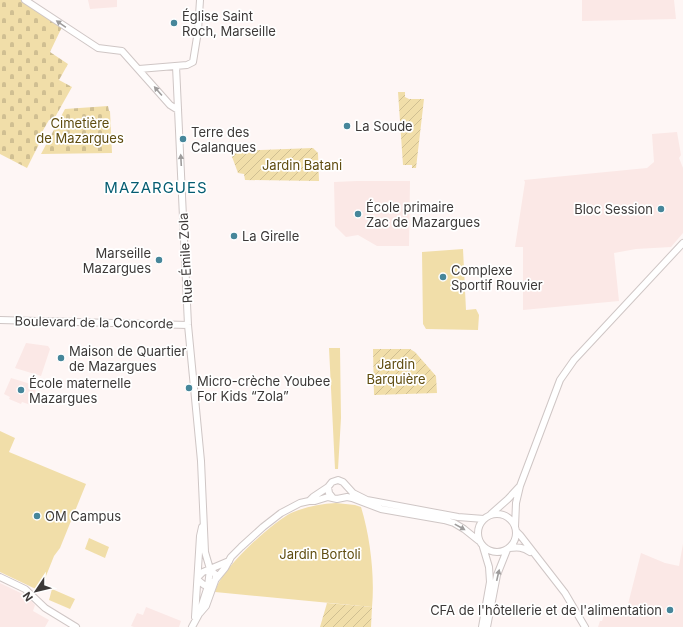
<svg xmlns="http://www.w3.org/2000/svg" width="683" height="627" viewBox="0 0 683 627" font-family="Inter,sans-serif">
<defs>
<pattern id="cemetery-stones" width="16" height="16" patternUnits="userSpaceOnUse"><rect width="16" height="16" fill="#f1dea9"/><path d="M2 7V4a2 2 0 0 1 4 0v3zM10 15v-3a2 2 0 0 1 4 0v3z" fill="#d0bf92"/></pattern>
<pattern id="garden-furrows" width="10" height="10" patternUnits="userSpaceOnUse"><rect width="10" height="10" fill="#f1dea9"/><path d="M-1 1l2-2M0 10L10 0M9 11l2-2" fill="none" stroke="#d0bf92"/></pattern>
</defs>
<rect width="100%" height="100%" fill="#fef6f5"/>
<path fill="#fbe8e6" d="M88 0H117V7L90 9Z
M582 0H674L676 19 582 21Z
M677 132 681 155 679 158 683 168V233L671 247 636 249 614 253 619 301 523 310V247H515L525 182 524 180 647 168 654 162 652 134Z
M357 181H410L409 246H377L358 235 346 237 335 226 334 182Z
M26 343 48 346 50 349 41 376 15 368Z
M11 378 37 386 31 405 22 402 21 404 9 399 10 397 4 394Z
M683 544V627H598L600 621H602L604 615H606L608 606 626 612 641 553 665 563 679 566Z
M0 583 27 596 35 605 33 611 49 620 45 627H0Z
M146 607 181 621 179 627H134L131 626 137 613 143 615Z"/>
<path fill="#f1dea9" d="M463 249 466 310 476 309 479 315 478 330 426 329 423 324 422 252Z
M329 348H340L341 418 338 469H335Z
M0 431 15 438 9 452 86 484 60 548 54 556 40 591 0 572Z
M336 503 355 505 361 507C370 536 375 576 372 607L215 592C220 570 270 524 291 513 305 507 320 504 336 503Z
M89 538 109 547 105 558 85 549Z
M52 589 75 599 70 609 49 600Z"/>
<path fill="url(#cemetery-stones)" d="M0 0H21L61 25 62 27 50 52 68 64 59 80 72 87 54 119 49 120 38 139 39 144 27 168 0 154Z
M108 106 109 111H110L112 153 41 154 65 109Z"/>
<path fill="url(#garden-furrows)" d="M398 92H405V97L409 99H424L416 168H412V165H403Z
M313 148 318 153 319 181 245 180 244 174 238 173 231 154 238 151Z
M373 349H410L415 352 436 376 437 393 374 395Z
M327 603 372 607 371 627H320Z"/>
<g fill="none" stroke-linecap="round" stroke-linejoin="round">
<defs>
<path id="minor" d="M25 0 98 48 122 51 170 105 178 110
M176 66 188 325 201 461 205 552 210 569 208 586 199 614 192 627
M139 69 187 65 193 62 198 31 200 0
M0 320 188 325
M333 498 329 493 328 487 332 482 338 480 343 482 353 493 367 500 458 517 484 519
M309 501 313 497 328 487
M478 533a19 19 0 1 1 38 0a19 19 0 1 1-38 0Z
M491 514 508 499 519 487
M515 527 516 503 520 486 560 380 574 360 683 243
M516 531 520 535 565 593 585 627
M509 548C518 547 523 547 530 552
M0 577 25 589 45 608 76 627
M198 577 203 572 229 561
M198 580 204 585H211L225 568 231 557 241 547 263 527 281 513 300 503 309 501H315L328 497 337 499 347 497 352 498 381 509 444 520 454 523 464 529 479 541
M200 613 206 606 215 581 216 575 210 569
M195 617 200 536 202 527
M482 627 490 582 489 567 483 547
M487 627 497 575 507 550"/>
</defs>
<use href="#minor" stroke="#cfc6c5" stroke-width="8"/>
<use href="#minor" stroke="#fff" stroke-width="6"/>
</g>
<defs><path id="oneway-solid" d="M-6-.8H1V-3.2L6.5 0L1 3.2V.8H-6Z"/></defs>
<g fill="#9e9c9c">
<use href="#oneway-solid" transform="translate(61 24) rotate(-145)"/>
<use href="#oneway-solid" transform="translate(158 91) rotate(-131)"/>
<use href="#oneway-solid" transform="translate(181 160) rotate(-93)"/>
<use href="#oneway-solid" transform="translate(460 527) rotate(29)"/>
<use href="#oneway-solid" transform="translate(498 575) rotate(-77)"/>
</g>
<g fill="#46869a" stroke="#fff" stroke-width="1.5">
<circle cx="174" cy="23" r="4"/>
<circle cx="347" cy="126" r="4"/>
<circle cx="183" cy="139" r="4"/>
<circle cx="661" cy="209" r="4"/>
<circle cx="358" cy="214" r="4"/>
<circle cx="234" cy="236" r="4"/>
<circle cx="159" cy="260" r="4"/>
<circle cx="443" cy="277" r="4"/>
<circle cx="61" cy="358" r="4"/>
<circle cx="189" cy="388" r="4"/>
<circle cx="21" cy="390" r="4"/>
<circle cx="37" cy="516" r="4"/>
<circle cx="670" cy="610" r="4"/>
</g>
<g text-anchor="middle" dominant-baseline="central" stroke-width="3.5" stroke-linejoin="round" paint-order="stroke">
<g font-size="13" fill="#3c3938" stroke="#fff" text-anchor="start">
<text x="182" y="16">Église Saint<tspan x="182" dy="15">Roch, Marseille</tspan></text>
<text x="355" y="126">La Soude</text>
<text x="191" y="132">Terre des<tspan x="191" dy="15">Calanques</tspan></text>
<text x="366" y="207">École primaire<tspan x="366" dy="15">Zac de Mazargues</tspan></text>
<text x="653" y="209" text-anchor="end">Bloc Session</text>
<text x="242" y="236">La Girelle</text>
<text x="151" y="253" text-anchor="end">Marseille<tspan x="151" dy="15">Mazargues</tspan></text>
<text x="451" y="270">Complexe<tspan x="451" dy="15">Sportif Rouvier</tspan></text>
<text x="69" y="351">Maison de Quartier<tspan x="69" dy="15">de Mazargues</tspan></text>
<text x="197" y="381">Micro-crèche Youbee<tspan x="197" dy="15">For Kids “Zola”</tspan></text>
<text x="29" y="383">École maternelle<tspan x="29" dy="15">Mazargues</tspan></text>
<text x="45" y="516">OM Campus</text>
<text x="662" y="610" text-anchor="end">CFA de l'hôtellerie et de l'alimentation</text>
</g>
<g font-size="13" fill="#5f4c0f" stroke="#fff">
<text x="80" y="123">Cimetière<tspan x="80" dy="15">de Mazargues</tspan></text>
<text x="302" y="165">Jardin Batani</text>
<text x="396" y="364">Jardin<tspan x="396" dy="15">Barquière</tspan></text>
<text x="320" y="554">Jardin Bortoli</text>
</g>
<g font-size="13" fill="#3c3938" stroke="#fff">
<text transform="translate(185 258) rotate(-93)">Rue Émile Zola</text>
<text transform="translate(94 322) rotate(1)">Boulevard de la Concorde</text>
</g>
<g font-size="15" letter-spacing="1" fill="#045d72" stroke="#fff">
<text x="156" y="187">MAZARGUES</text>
</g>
</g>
<g transform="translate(36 591) rotate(235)" stroke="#ffffff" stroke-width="3" paint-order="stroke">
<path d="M0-3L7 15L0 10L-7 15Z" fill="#3c3938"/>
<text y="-6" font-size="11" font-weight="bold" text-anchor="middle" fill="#3c3938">N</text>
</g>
</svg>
